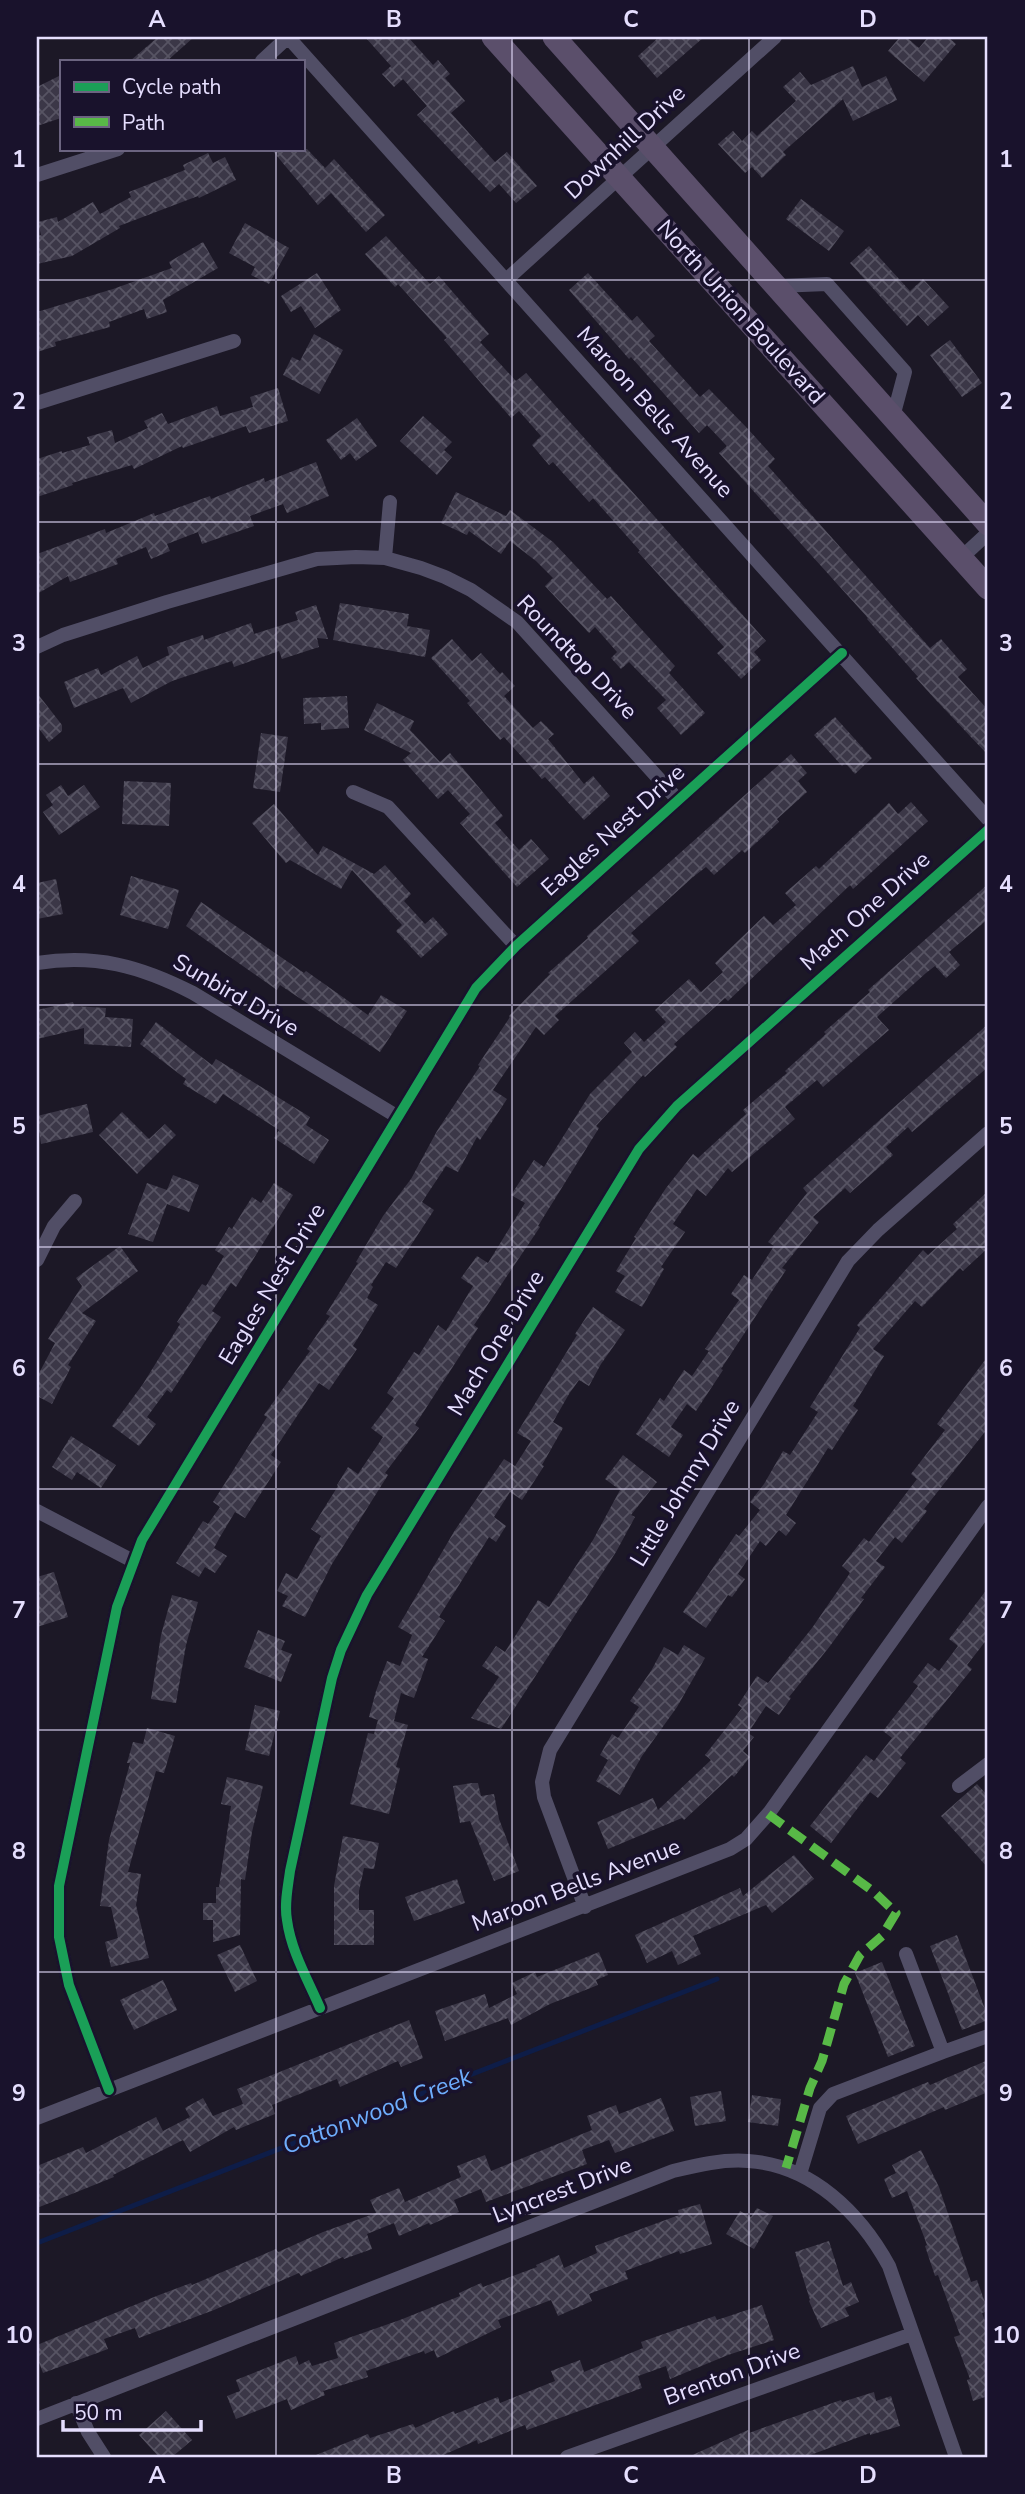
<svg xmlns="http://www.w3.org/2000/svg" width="1025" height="2494" viewBox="0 0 1025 2494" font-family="'Nunito Sans',sans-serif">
<defs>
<pattern id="building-cross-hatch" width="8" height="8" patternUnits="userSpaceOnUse" patternTransform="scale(1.75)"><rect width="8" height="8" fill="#3b3747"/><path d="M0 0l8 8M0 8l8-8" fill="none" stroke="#575463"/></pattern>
</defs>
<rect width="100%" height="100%" fill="#1c1826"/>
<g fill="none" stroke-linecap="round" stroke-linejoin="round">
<path stroke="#0e1d48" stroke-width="5" d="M37 2243 717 1979"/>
</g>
<path fill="url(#building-cross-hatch)" d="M158 37H194L167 61H130Z
M365 37H408L433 65 438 60 450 74 445 78 465 101 451 113 495 162 507 152 537 186 516 203 499 184 490 192 417 115 427 106 403 79 394 87 382 74 391 66Z
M659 37H704L657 78 638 56Z
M900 37H906L919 48 928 37H948L956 44 924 82 888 51Z
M853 66 862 87 886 76 897 100 853 121 843 99 783 152 786 155 762 178 752 167 745 173 718 144 733 131 742 141 752 131 757 136 796 101 783 87 800 72 811 85Z
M61 75V118L37 126V87Z
M271 149H307L325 168 334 159 385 215 366 232 331 193 318 205Z
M208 153 213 163 225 157 236 180 199 198 198 196 119 226 120 228 72 256 37 264V236L41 235 38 222 57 217 58 222 93 202 100 214 131 197 129 192 185 170 183 165Z
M801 199 844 231 829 251 786 219Z
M245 223 289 248 269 284 251 275 255 267 229 253Z
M386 236 430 284 439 276 489 334 480 342 516 381 526 373 766 641 754 652 761 660 741 679 717 653 724 647 638 552 640 551 593 498 589 502 553 462 549 465 532 445 541 436 519 411 511 418 444 340 447 338 398 284 395 287 365 254Z
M203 242 218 268 163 300 167 312 147 319 144 309 109 322 110 327 55 342 56 346 37 352V312L113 289 172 268 169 262Z
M869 246 910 291 923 279 949 307 928 326 918 315 907 326 850 263Z
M317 273 341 310 315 328 301 306 291 312 281 296Z
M588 273 632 321 637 316 655 336 649 341 700 397 709 389 747 428 775 459 768 466 930 648 941 639 967 669 958 677 988 710V755L934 698 916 678 918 677 867 619 868 618 719 453 727 446 707 425 699 433 631 357 629 359 569 290Z
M314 334 343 350 319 394 283 375 292 357 300 361Z
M950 340 982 383 962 397 930 355Z
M278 388 288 421 249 433 246 426 183 448 182 446 134 469 132 465 72 483 73 485 37 497V459L62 451V453L90 445 87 437 112 430 115 443 148 428 144 421 162 413 168 424 217 406 220 416 253 407 250 397Z
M423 416 452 442 444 450 452 457 437 475 400 441Z
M357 418 377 446 356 461 350 453 341 460 326 440Z
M316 462 329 496 287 513 283 504 250 516 254 526 202 544 198 532 167 544 170 551 151 559 146 547 116 559 118 564 70 582 68 576 37 594V554L105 529 106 533 154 513 155 516 210 496 211 499 264 478 265 482Z
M456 492 506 516 510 510 553 542 607 599 611 596 675 666 669 673 705 713 681 735 657 708 666 700 629 662 621 669 611 658 617 652 595 627 589 633 545 586 553 578 536 561 510 541 501 554 469 531 467 535 441 523Z
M340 603 409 614 407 626 430 630 425 657 333 640Z
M316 605 328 639 317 638 319 647 282 659 279 651 234 667 232 661 172 681 131 703 123 688 74 708 64 682 98 668 101 675 137 656 143 668 169 655 167 647 203 635 204 640 251 623 254 634 298 620 295 612Z
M452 639 472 661 481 653 500 674 502 672 515 686 504 696 533 728 541 721 554 734 548 739 584 784 593 776 610 796 584 820 545 777 542 779 504 737 500 740 467 703 470 701 431 658Z
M37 693 62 725V731L49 742 37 726Z
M347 696 349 728 321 730V723L304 724 303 698Z
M377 703 414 721 410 730 440 762 450 753 503 816 495 823 519 850 531 839 549 859 517 887 460 823 470 814 448 790 438 799 403 760 411 753 364 730Z
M835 717 872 758 855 774 845 763 842 766 814 735Z
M261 733 288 737 280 792 253 788Z
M791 754 807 773 798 781 807 792 777 819 779 822 745 853 742 850 714 875 706 867 693 877 631 933 639 941 555 1016 559 1020 544 1035 536 1027 493 1090 507 1099 480 1140 477 1137 458 1172 446 1166 422 1202 434 1210 396 1268 386 1262 371 1285 373 1287 367 1298 378 1305 353 1346 357 1349 329 1390 319 1383 271 1455 281 1462 245 1518 235 1512 220 1537 214 1548 227 1556 215 1573 205 1567 199 1577 176 1563 203 1521 208 1524 220 1507 213 1502 267 1417 264 1415 310 1351 307 1349 330 1316 326 1314 358 1263 356 1262 383 1216 411 1179 437 1131 480 1066 478 1065 510 1017 509 1016 550 974 548 973 588 938 587 936Z
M124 781 171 783 169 826 122 824Z
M61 785 68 796 84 785 100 807 59 835 43 812 53 805 46 795Z
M911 802 928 821 853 889 850 885 728 1001 725 998 674 1044 677 1047 645 1077 643 1075 596 1126 599 1128 538 1226 540 1227 474 1325 478 1328 415 1425 419 1428 385 1473 388 1475 332 1564 305 1617 282 1606 288 1596 277 1591 286 1573 297 1579 321 1536 311 1529 338 1486 337 1485 348 1467 358 1474 383 1437 371 1428 394 1398 387 1393 414 1352 419 1355 438 1325 446 1331 473 1286 461 1278 477 1256 488 1263 525 1203 511 1195 534 1160 544 1167 590 1094 632 1052 624 1043 635 1032 644 1042 666 1022 655 1010 689 979 701 992 723 972 715 963 764 916 773 925 796 905 785 893 816 866 819 869 889 803 898 814Z
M274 804 318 855 323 846 374 874 385 865 411 894 404 901 425 924 433 917 448 934 421 958 396 931 402 925 352 870 341 889 290 860 286 863 252 823Z
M131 876 179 890 168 929 120 915Z
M56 879 63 914 37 919V883Z
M988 884V919L949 952 960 965 946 978 935 966 926 973 877 1017 889 1030 823 1087 817 1080 785 1107 795 1119 732 1172 728 1168 706 1196 697 1189 673 1224 685 1232 661 1267 664 1269 642 1307 615 1292 625 1276 616 1271 636 1238 634 1237 666 1188 693 1154 698 1158 746 1114 743 1110 787 1073 785 1071 826 1034 824 1032 870 992 868 990Z
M201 902 304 973 306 971 368 1015 381 995 407 1011 380 1052 280 985 277 990 186 926Z
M73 1002 74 1006 106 1008 105 1017 133 1019 131 1047 84 1044V1028L37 1039V1010Z
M156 1022 212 1065 216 1059 310 1117 306 1125 329 1140 314 1164 274 1138 279 1130 223 1094 216 1104 183 1084 186 1079 140 1044Z
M988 1024V1067L912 1132 908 1127 886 1147 893 1155 850 1193 845 1188 813 1217 819 1222 782 1268 786 1270 721 1369 723 1370 696 1411 687 1404 671 1427 683 1435 669 1457 636 1434 660 1398 664 1401 684 1370 692 1376 709 1351 705 1349 739 1300 731 1294 744 1275 752 1280 774 1246 768 1242 807 1193 803 1188Z
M87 1104 93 1132 41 1144 37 1116Z
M122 1112 149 1139 165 1124 176 1135 137 1174 99 1135Z
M173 1175 199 1185 189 1212 167 1204 153 1242 128 1234 147 1183 167 1190Z
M274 1183 293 1195 236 1287 231 1283 212 1311 221 1317 171 1393 167 1390 147 1417 156 1424 139 1446 112 1426 143 1384 180 1324 177 1322 202 1284 206 1286 224 1256 215 1250 229 1227 232 1229 252 1197 261 1203Z
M988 1191V1248L963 1271 960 1268 922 1307 915 1301 873 1349 884 1356 853 1406 858 1410 832 1450 828 1448 786 1515 796 1523 786 1536 779 1530 766 1546 760 1541 738 1574 745 1579 732 1597 728 1595 706 1628 683 1612 736 1534 739 1536 760 1510 750 1502 764 1484 783 1451 790 1455 818 1412 810 1407 860 1328 857 1325 923 1250 928 1255 957 1229 953 1224Z
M120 1246 138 1271 82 1313 96 1321 68 1365 71 1367 52 1404 37 1396V1377L55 1343 48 1339 82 1286 76 1278Z
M593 1307 625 1330 601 1364 589 1386 579 1380 569 1394 553 1422 563 1428 542 1465 544 1466 522 1500 510 1492 494 1517 506 1526 496 1542 489 1537 439 1617 445 1621 422 1657 428 1659 414 1698 401 1693 394 1721 408 1725 396 1767 400 1768 389 1814 350 1804 368 1733 374 1734 378 1720 369 1717 376 1691 387 1661 400 1666 412 1635 398 1627 455 1530 504 1459 515 1466 531 1441 517 1433 577 1335 575 1334Z
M988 1356V1428L924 1509 927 1511 902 1543 895 1537 876 1561 885 1567 861 1598 864 1599 830 1646 789 1697 791 1698 779 1715 766 1706 748 1733 754 1737 743 1751 750 1757 734 1777 732 1775 684 1820 682 1818 608 1849 597 1822 653 1798 658 1810 711 1760 705 1755 742 1708 738 1705 757 1676 768 1683 812 1628 850 1573 842 1566 864 1538 869 1542 917 1479 911 1474 945 1430 937 1424Z
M71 1436 116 1465 101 1488 77 1472 72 1480 52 1467Z
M623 1455 657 1482 631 1515 635 1517 616 1552 501 1729 471 1718 499 1677 482 1666 496 1646 505 1652 538 1600 549 1607 593 1540 620 1490 605 1479Z
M54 1572 68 1617 37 1627V1577Z
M988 1588V1638L967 1665 972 1669 900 1758 906 1763 878 1798 870 1792 831 1843 810 1826 866 1755 874 1761 892 1738 883 1731 918 1686 913 1682 928 1663 939 1671 958 1646 949 1639Z
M172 1595 198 1602 186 1645 176 1703 151 1699 161 1635Z
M258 1630 285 1641 281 1650 292 1654 281 1682 244 1667Z
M684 1645 705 1658 677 1707 642 1756 620 1795 596 1781 608 1760 600 1755 612 1734 618 1738 639 1707 630 1701 651 1671 664 1647 678 1655Z
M255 1705 280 1711 269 1756 245 1750Z
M147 1728 175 1736 164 1773 156 1771 128 1872 141 1874 136 1905 149 1958 111 1967 105 1942 118 1938 111 1907 100 1906 109 1840 130 1763H127L133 1742 143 1744Z
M227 1777 263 1786 252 1832 245 1880 241 1879 240 1935 213 1942V1920H203V1903H216V1887H219L231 1806 221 1804Z
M472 1783H478L481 1796 494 1794 499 1819 519 1871 494 1881 470 1821 460 1823 453 1786Z
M977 1784 988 1796V1868L941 1816Z
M343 1836 379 1843 374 1869 364 1868 359 1891V1910H374V1945H334V1886Z
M794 1855 814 1879 772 1913 766 1905 693 1936 701 1954 678 1965 672 1951 647 1963 635 1935 740 1888 743 1896Z
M457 1879 465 1903 414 1921 405 1897Z
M957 1935 988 2017V2020L962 2030 930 1946Z
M240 1945 257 1981 235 1992 217 1955Z
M599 1952 608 1975 596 1980 598 1985 550 2004 511 2025 508 2018 445 2041 435 2011 485 1994 489 2008 517 1994 512 1983 535 1972 537 1977Z
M882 1962 915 2046 888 2057 855 1973Z
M163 1980 177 2010 134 2030 120 2000Z
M409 2020 423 2058 401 2067 398 2061 340 2087 337 2079 272 2105 275 2114 236 2130 234 2127 190 2152 183 2140 113 2175 114 2177 37 2208V2166L83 2147 86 2153 156 2117 163 2131 190 2117 185 2108 203 2098 213 2116 243 2104 237 2089Z
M988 2060V2092L945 2110 944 2107 858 2144 846 2116 928 2082 930 2085Z
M721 2091 726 2121 695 2126 690 2097Z
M752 2095 781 2099 778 2126 748 2122Z
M661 2098 674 2131 615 2153 609 2140 582 2150 587 2164 486 2202 481 2189 454 2200 459 2212 430 2225 429 2223 399 2236 394 2223 367 2234 372 2249 344 2259 343 2257 301 2276 299 2273 214 2310 139 2338 135 2328 104 2339 108 2349 43 2373 37 2357V2345L159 2295 191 2283 192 2285 276 2249 278 2252 323 2232 376 2213 370 2200 399 2188 405 2202 461 2177 457 2166 485 2155 491 2171 592 2130 587 2116 616 2105 619 2114Z
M921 2150 939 2187 971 2282 977 2280 988 2311 982 2313 988 2329V2396L973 2401 967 2380 970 2379 954 2337 960 2335 938 2275 935 2276 925 2246 927 2245 907 2191 892 2198 884 2179 896 2173 892 2165Z
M700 2204 712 2244 680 2254 679 2251 625 2271 628 2279 589 2294 592 2301 558 2316 551 2300 498 2320 501 2327 437 2358 434 2350 425 2354 424 2351 366 2371 368 2377 323 2391 325 2395 291 2410 287 2399 236 2419 227 2396 240 2391 236 2380 296 2356 299 2365 309 2360 312 2366 338 2358 334 2343 400 2320 460 2296 459 2293 481 2283 483 2287 537 2267 536 2265 559 2255 564 2268 597 2253 595 2246 679 2215 678 2210Z
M757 2208 773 2216 754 2249 726 2234 740 2211 751 2217Z
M829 2241 843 2286 851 2282 859 2302 845 2308 849 2316 821 2328 809 2301 810 2300 795 2252Z
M762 2305 774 2340 728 2355 670 2379 666 2366 638 2376 642 2388 527 2430 525 2425 478 2444 477 2440 439 2457H311L368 2434 370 2438 413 2424 415 2428 454 2411 455 2414 498 2397 500 2403 555 2381 551 2371 580 2360 584 2372 643 2348 641 2342 715 2316 717 2320Z
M874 2392 876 2401 891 2396 900 2426 870 2435V2433L805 2457H688L748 2430 749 2433 841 2400 842 2402Z
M166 2411 192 2440 172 2457H159L139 2435Z"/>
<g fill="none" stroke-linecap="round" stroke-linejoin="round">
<path stroke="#514e66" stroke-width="14" d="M288 37 988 819
M262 61 288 37
M37 175 118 149
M506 280 775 37
M777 286 827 284 905 372 893 417
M37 403 234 341
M385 558 390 502
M961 558 988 533
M37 647 63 635 167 602 292 566 317 559 356 557 385 558 421 568 445 577 471 590 517 622 678 800
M353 792 388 807 516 946
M37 963C96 954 140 966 193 993L398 1117
M37 1260 54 1226 75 1201
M37 1511 133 1561
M959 1786 988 1764
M585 1907 544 1797 542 1782 550 1750 848 1261 878 1230 988 1133
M320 2008C308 1980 291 1951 287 1920 284 1904 288 1887 290 1871L332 1678 341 1650 367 1595 639 1149 677 1106 988 830
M943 2052 988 2036
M109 2090 69 1985 59 1937V1886L117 1607 142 1540 476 988 516 946 842 653
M37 2118 730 1849 746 1839 769 1813 988 1506
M800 2174 820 2108 833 2094 943 2052 906 1954
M76 2403 88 2432 104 2457
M37 2419 673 2171C698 2165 723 2159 748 2161 812 2165 860 2213 889 2266L956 2457
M567 2457 912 2334"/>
<path stroke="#5b4f6b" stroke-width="23" d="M493 37 988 588
M554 37 988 524"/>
<path stroke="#58b947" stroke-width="9" stroke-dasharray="18 9" stroke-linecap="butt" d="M768 1814 874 1892 896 1913 882 1936 860 1955 844 1984 822 2061 810 2088 786 2168"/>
<defs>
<path id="cycleway" d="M320 2008C308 1980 291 1951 287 1920 284 1904 288 1887 290 1871L332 1678 341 1650 367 1595 639 1149 677 1106 988 830
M109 2090 69 1985 59 1937V1886L117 1607 142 1540 476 988 516 946 842 653"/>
</defs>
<use href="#cycleway" stroke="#19122c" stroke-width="15"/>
<use href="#cycleway" stroke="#1a9f57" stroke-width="10"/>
</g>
<path fill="none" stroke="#e5defe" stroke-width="2" stroke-opacity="0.55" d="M276 37V61M512 37V2457M749 37V2457M276 149V2457M37 280H988M37 522H988M37 764H988M37 1005H988M37 1247H988M37 1489H988M37 1730H988M37 1972H988M37 2214H988"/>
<g text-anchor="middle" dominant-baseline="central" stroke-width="7" stroke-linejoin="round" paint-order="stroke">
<g font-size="23" fill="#e5defe" stroke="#19122c">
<text transform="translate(625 142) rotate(-43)">Downhill Drive</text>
<text transform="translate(741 312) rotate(48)">North Union Boulevard</text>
<text transform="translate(655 412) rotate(48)">Maroon Bells Avenue</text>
<text transform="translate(577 657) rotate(46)">Roundtop Drive</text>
<text transform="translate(613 830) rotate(-42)">Eagles Nest Drive</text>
<text transform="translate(865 911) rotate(-42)">Mach One Drive</text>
<text transform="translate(236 995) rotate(30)">Sunbird Drive</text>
<text transform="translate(272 1284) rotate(-59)">Eagles Nest Drive</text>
<text transform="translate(496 1343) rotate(-59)">Mach One Drive</text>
<text transform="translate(685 1483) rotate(-59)">Little Johnny Drive</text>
<text transform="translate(576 1885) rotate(-21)">Maroon Bells Avenue</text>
<text transform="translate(562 2190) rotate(-21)">Lyncrest Drive</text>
<text transform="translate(732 2374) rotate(-20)">Brenton Drive</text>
</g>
<g font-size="24" font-style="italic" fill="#6eadfc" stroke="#19122c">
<text transform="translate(377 2111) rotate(-21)">Cottonwood Creek</text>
</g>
</g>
<rect width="1025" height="2494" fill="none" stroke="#19122c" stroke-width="77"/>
<rect x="60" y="60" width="245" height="91" fill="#19122c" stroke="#6b6480" stroke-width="2"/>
<rect x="74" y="82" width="35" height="10" fill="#1a9f57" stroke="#6b6480" stroke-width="2"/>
<text x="122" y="94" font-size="21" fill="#e5defe">Cycle path</text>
<rect x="74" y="117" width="35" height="10" fill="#58b947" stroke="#6b6480" stroke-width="2"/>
<text x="122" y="130" font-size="21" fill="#e5defe">Path</text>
<path d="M63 2420v10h138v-10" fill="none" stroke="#e5defe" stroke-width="3.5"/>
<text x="74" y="2420" font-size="21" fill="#e5defe" stroke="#19122c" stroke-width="5" paint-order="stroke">50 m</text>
<rect x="38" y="38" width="948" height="2418" fill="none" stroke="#e5defe" stroke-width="2.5"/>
<g font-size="23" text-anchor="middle" font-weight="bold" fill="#e5defe">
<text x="157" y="27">A</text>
<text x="394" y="27">B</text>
<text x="631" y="27">C</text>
<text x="868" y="27">D</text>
<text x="19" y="167">1</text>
<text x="1006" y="167">1</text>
<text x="19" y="409">2</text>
<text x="1006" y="409">2</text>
<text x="19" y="651">3</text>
<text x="1006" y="651">3</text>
<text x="19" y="892">4</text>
<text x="1006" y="892">4</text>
<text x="19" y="1134">5</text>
<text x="1006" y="1134">5</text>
<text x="19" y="1376">6</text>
<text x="1006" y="1376">6</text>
<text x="19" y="1618">7</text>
<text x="1006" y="1618">7</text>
<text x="19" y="1859">8</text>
<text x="1006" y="1859">8</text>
<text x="19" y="2101">9</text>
<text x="1006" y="2101">9</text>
<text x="19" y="2343">10</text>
<text x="1006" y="2343">10</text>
<text x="157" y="2483">A</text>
<text x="394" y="2483">B</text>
<text x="631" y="2483">C</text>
<text x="868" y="2483">D</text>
</g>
</svg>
